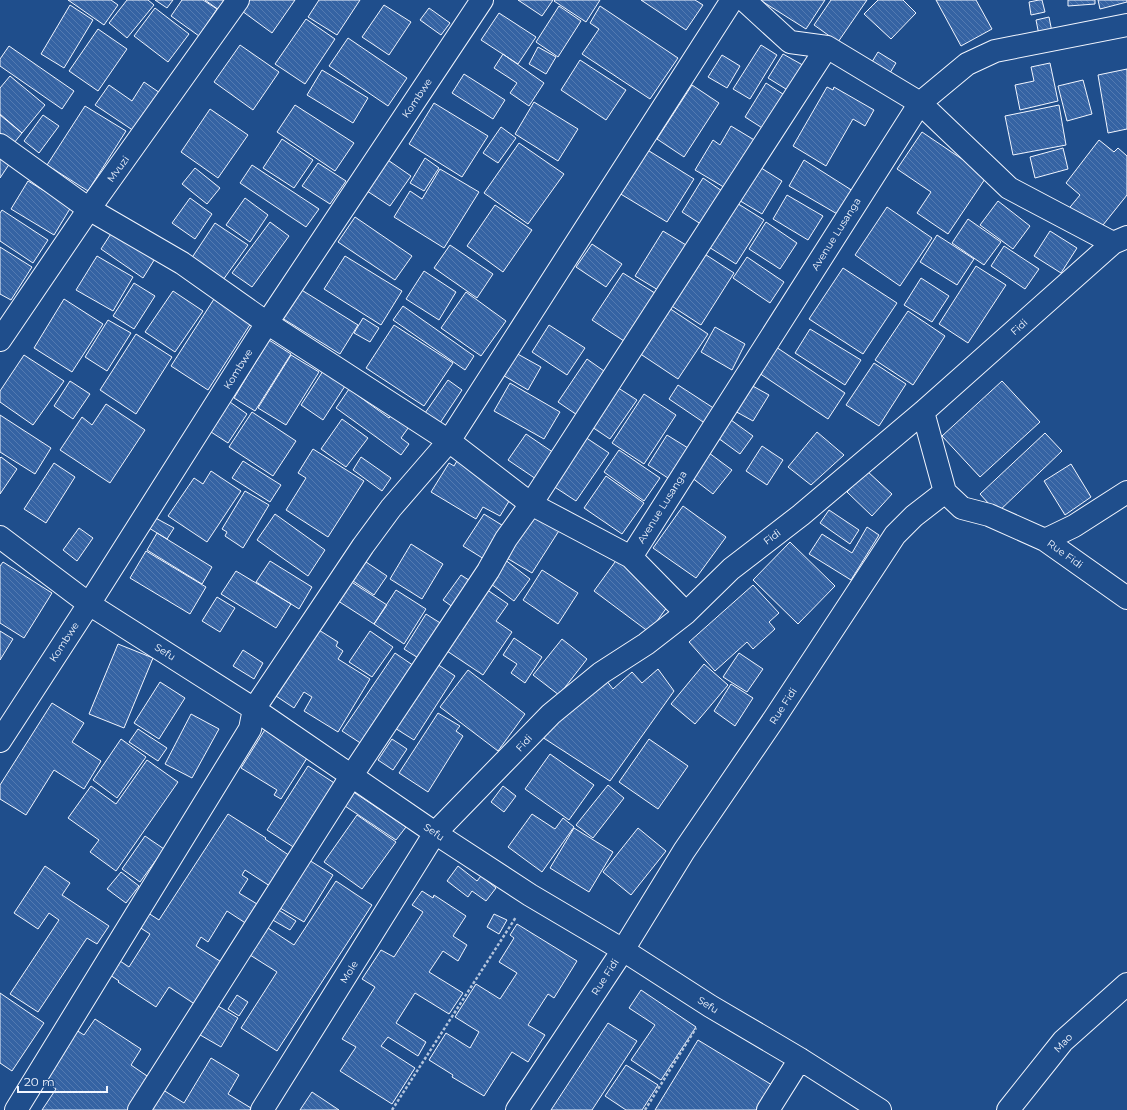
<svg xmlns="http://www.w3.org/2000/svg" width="1127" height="1110" viewBox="0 0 1127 1110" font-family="Montserrat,sans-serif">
<defs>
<pattern id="building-back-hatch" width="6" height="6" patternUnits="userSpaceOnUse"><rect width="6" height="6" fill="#3563a3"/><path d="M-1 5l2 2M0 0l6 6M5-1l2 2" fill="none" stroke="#537ab1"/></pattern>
</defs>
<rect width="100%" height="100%" fill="#1f4e8c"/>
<path fill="url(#building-back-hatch)" stroke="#f2f6ff" d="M68 0H111L118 5 104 25Z
M127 0H148L154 5 127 38 109 23Z
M155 0H173L167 8Z
M182 0H203L217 9 199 36 171 16Z
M205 0H226L219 10Z
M249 0H295L272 33 242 11Z
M319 0H360L337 35 308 17Z
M518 0H553L542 16Z
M555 0H600L586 22 554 1Z
M641 0H695L703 5 686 30Z
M760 0H825L806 29Z
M831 0H867L838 42 814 25Z
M878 0H903L916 13 891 39 864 14Z
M936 0H976L992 29 961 46Z
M1039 0H1042L1045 12 1031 15 1029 2Z
M1068 0H1095V4L1068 6Z
M1098 0H1127V2L1100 9Z
M70 5 93 20 64 68 41 54Z
M384 5 411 22 389 55 362 37Z
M559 6 581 21 558 57 536 42Z
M600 6 678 58 650 99 582 54 599 29 590 23Z
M155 8 189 34 168 62 134 36Z
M429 8 450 23 441 35 420 20Z
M499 13 536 37 518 64 481 40Z
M1049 17 1052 32 1039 35 1036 20Z
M306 19 335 39 305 84 275 64Z
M98 29 127 49 98 91 69 71Z
M348 38 407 78 388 106 329 66Z
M240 45 279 72 253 110 214 82Z
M761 45 777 55 750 99 733 89Z
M9 46 74 91 62 109 0 66V59Z
M538 47 556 57 546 74 529 64Z
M878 52 896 63 882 86 864 75Z
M503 54 544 83 529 106 510 93 517 83 494 68Z
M783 54 808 68 794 94 768 78Z
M722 55 740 66 727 88 708 77Z
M580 60 626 90 606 120 561 90Z
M1050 63 1058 101 1020 110 1015 85 1034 81 1031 67Z
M1127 69V129L1108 133 1098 75Z
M322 70 368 98 353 123 307 95Z
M464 74 505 100 493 119 452 93Z
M10 76 45 105 22 133 0 114V88Z
M1083 80 1092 114 1067 121 1058 86Z
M144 82 163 95 137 133 95 105 109 85 132 101Z
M766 83 789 98 767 131 745 117Z
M692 85 719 103 684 157 657 139Z
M827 87 833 90 834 87 874 110 865 126 853 119 826 166 793 146Z
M534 102 578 129 558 161 515 134Z
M434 103 488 136 462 177 409 144Z
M295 105 354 143 335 171 277 132Z
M1059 105 1066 145 1013 155 1005 116Z
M85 106 126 131 88 191 47 165Z
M210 109 248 135 218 178 181 152Z
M0 115 22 133 10 148 0 140Z
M43 115 59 126 39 153 24 141Z
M731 126 756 141 727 189 695 170 713 140 720 145Z
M501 127 516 138 498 163 483 153Z
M922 132 987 176 948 234 917 213 931 192 897 169Z
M282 139 313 160 294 188 263 168Z
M1099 140 1114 152 1118 148 1127 156V195L1095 235 1066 212 1080 195 1066 183Z
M519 143 564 174 528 224 484 193Z
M1063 148 1068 169 1035 178 1030 157Z
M646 149 694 179 667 222 619 193Z
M0 156 10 163 0 178Z
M385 158 411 176 390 206 364 189Z
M425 158 439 168 424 191 410 183Z
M804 160 853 191 839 215 789 186Z
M318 163 346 181 330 204 302 186Z
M252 165 319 209 306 227 240 183Z
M758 166 782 181 762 214 737 199Z
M195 168 220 188 207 204 182 184Z
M440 169 479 192 444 248 394 217 410 191 422 199Z
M703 178 728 195 707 228 682 212Z
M28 181 71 207 54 235 11 209Z
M787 195 823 216 808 240 773 219Z
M190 198 212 214 195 239 172 223Z
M245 198 268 215 250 242 226 225Z
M732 200 764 220 736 264 704 244Z
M998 201 1030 226 1013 249 980 225Z
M495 205 532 230 503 272 467 246Z
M887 207 932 238 900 286 855 255Z
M2 210 48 240 33 263 0 241V213Z
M355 217 412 256 395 280 338 242Z
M968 219 1001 242 984 265 952 243Z
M270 222 289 236 252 287 232 273Z
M766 222 797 243 780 269 749 249Z
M215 223 248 245 223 280 191 259Z
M114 229 156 257 143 278 101 249Z
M663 231 691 248 663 293 635 276Z
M1050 231 1077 248 1061 273 1034 256Z
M937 235 974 259 957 285 920 262Z
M592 244 622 264 606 287 576 267Z
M450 245 493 274 477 298 434 268Z
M1004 246 1039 269 1025 289 991 266Z
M0 247 32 267 11 300 0 294Z
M697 249 734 273 701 325 664 301Z
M97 256 133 277 113 311 76 290Z
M345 256 402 291 381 325 324 289Z
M747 257 784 282 770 303 733 278Z
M976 266 1006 285 968 343 939 324Z
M843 268 897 303 863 354 809 319Z
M424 271 456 292 439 320 406 299Z
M623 273 658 295 627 343 592 320Z
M921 278 949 296 932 322 904 305Z
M134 283 155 296 134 329 113 316Z
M300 289 358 325 340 354 282 318Z
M173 291 203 311 175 352 145 332Z
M466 292 506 321 481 356 441 328Z
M64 299 103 324 72 372 34 348Z
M214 299 251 323 208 390 171 366Z
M663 304 708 334 678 379 633 349Z
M403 306 474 356 465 370 393 320Z
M908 311 945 336 913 385 875 360Z
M363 318 379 328 370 342 354 333Z
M108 320 131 333 107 371 85 357Z
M394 325 453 363 424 406 366 368Z
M549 325 585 348 567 375 532 352Z
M715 327 745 344 732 370 701 352Z
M810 329 861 360 845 385 795 353Z
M136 334 172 357 136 414 100 390Z
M269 340 291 354 255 411 234 398Z
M776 347 845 393 828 419 759 373Z
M514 352 541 367 528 390 501 374Z
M24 355 64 381 33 425 0 402V391Z
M291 355 319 372 286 425 258 408Z
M587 359 611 376 583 419 558 402Z
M874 363 906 384 879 426 846 405Z
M323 371 345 386 323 420 301 405Z
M448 380 462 390 440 423 425 413Z
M70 381 90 394 73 419 54 406Z
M1002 381 1040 422 980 477 942 436Z
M510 383 560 412 544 439 494 411Z
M612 384 637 400 610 439 586 423Z
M749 384 769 395 753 421 733 410Z
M678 385 715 409 706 424 669 399Z
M349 389 389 418 394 412 411 424 401 438 409 444 401 455 336 408Z
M644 394 676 415 644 464 612 443Z
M230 402 247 414 228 443 211 432Z
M106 404 145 430 110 483 60 450 82 417 92 425Z
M252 412 296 441 273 476 229 447Z
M0 415 51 448 35 474 0 452Z
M342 419 368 438 346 467 321 449Z
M731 420 753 436 740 454 718 438Z
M817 432 844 455 811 485 788 467Z
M1045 433 1062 451 997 513 980 494Z
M526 434 557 455 539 481 508 460Z
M582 435 609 453 576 501 550 484Z
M667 435 688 448 668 478 648 465Z
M762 446 783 460 767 485 746 471Z
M313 449 364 481 328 537 286 510 306 478 298 473Z
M619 450 660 478 644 501 604 472Z
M705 450 732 470 713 494 687 474Z
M1 457 17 469 0 494V458Z
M361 457 391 478 382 491 353 470Z
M458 459 514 493 500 516 483 507 476 519 431 492 449 463 454 466Z
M243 461 281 485 270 502 232 478Z
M54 463 75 477 46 523 24 509Z
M1071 464 1091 497 1065 515 1044 481Z
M211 471 241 491 207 542 168 516 194 478 203 484Z
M867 471 892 494 872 516 847 492Z
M606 476 644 503 622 534 584 508Z
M245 491 269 505 243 548 225 536 227 532 222 529Z
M683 506 726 537 696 578 653 548Z
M535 509 562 526 532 573 505 557Z
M829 510 859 530 850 544 820 523Z
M275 514 325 550 308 576 257 540Z
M484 514 505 527 484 559 463 546Z
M150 515 174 528 167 539 144 525Z
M867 527 879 535 851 580 809 554 822 534 852 553Z
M79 528 93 538 77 561 63 550Z
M157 533 212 567 202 584 147 550Z
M790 542 835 586 798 624 753 580Z
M411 544 443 564 422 599 390 579Z
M146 551 206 587 190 614 130 578Z
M623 551 678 592 649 632 594 591Z
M360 558 387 576 374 595 347 577Z
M504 559 530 579 514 601 487 581Z
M270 561 312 587 299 609 256 582Z
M3 562 52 593 24 638 0 623V566Z
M542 570 578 593 558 624 523 600Z
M236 571 291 604 276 628 221 594Z
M461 575 475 584 457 610 443 600Z
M347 579 387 605 374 624 335 599Z
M753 585 779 613 769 622 775 629 753 649 747 642 715 671 689 642Z
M483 587 508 604 496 621 512 632 483 675 447 651Z
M396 590 426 609 404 644 374 624Z
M217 597 235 608 220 632 202 621Z
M426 614 445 626 423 661 404 649Z
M314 627 338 642 336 646 343 651 338 659 370 679 338 732 304 711 312 697 304 692 294 708 273 694Z
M0 631 13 639 0 660Z
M370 631 393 647 372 677 349 662Z
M514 638 542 657 525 683 511 673 517 664 503 655Z
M562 639 587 659 559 695 533 675Z
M118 644 153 658 124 728 89 714Z
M243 650 263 663 254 679 233 666Z
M395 653 420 670 368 748 342 731Z
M739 653 763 669 747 692 723 677Z
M431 660 455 676 414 740 390 725Z
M704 664 728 685 695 724 671 704Z
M658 669 674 691 610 781 542 737 606 680 613 689 632 672 642 683Z
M468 670 525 714 498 751 440 707Z
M160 682 185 698 159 739 134 723Z
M731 684 753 698 735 726 714 711Z
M52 703 84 723 72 742 101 761 84 789 54 770 26 815 0 799V785Z
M438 713 460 726 456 731 463 736 428 792 399 773Z
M191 714 219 729 192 778 165 764Z
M266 728 309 755 281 799 274 795 277 790 241 768Z
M138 729 167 748 158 761 129 742Z
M121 739 146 757 117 798 93 780Z
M392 739 407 749 393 770 378 760Z
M649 739 688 766 658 809 619 782Z
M550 754 594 785 569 820 525 789Z
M147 760 178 782 116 871 90 852 99 840 68 818 91 786 116 804Z
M308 766 339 786 298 850 267 830Z
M608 785 624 798 593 838 576 825Z
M503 786 516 796 504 812 491 802Z
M349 789 406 827 396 840 339 802Z
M228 814 266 838 265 839 293 858 273 888 245 870 242 875 248 879 239 893 262 907 250 926 227 911 208 942 201 937 196 946 223 963 196 1005 169 987 156 1007 118 982 119 981 104 971 114 957 129 967 150 934 136 925 145 911 159 920Z
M532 814 555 829 563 818 574 827 542 872 508 847Z
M357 815 396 842 362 889 324 862Z
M574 828 613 852 589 892 550 868Z
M638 828 666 851 631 895 603 872Z
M145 836 164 849 140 882 122 869Z
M304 857 333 875 304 922 275 905Z
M45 866 70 883 62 895 109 926 97 944 87 938 38 1012 10 994 59 920 49 913 38 929 14 913Z
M458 866 477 881 481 876 496 888 486 901 472 891 468 897 447 881Z
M121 872 139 886 126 903 107 889Z
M336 881 372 905 277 1051 241 1028 277 972 250 955 268 928 294 945Z
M422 891 433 898 434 895 466 916 453 936 467 945 458 961 443 951 429 972 463 993 449 1014 415 993 396 1023 426 1042 418 1056 388 1037 381 1046 415 1068 392 1104 340 1071 356 1047 342 1039 375 987 362 979 381 950 394 957 423 912 412 905Z
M277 909 296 921 290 930 271 919Z
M494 914 507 920 499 934 487 927Z
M517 924 577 961 554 998 548 994 528 1025 545 1035 528 1062 512 1052 484 1096 452 1077 453 1075 429 1060 446 1033 470 1048 479 1032 455 1017 476 984 500 999 517 973 499 962 514 938 510 935Z
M641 990 696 1027 661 1080 631 1060 655 1025 629 1008Z
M0 993 44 1023 12 1071 0 1063Z
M237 995 248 1002 239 1016 228 1009Z
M213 1003 238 1018 221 1047 195 1032Z
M95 1019 141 1049 131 1065 153 1080 133 1110H42L56 1089 42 1079 73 1028 84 1035Z
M608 1023 637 1041 592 1110H551Z
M698 1040 772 1085 757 1110H655Z
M211 1058 239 1075 228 1094 251 1108 250 1110H146L160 1088 184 1103Z
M626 1065 658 1085 642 1110H626L605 1096Z
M312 1092 339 1110H300Z"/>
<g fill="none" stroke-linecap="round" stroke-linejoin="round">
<defs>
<path id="street" d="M744 0 790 42 827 47 920 103 1009 188 1113 243
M0 145 89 209 182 263 267 323 449 441 531 504 631 557 686 613
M0 340 89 209 238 0
M923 412 945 492
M0 537 89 604 254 709 435 833 530 895 623 950 710 1006 800 1059 880 1110
M1045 540 1074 526 1127 492
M631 557 920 103 967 64 995 51 1127 25
M0 741 89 604 267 323 482 0
M16 1110 250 729 254 709 363 546 391 508 449 441 732 0
M139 1110 352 775 488 571 506 539 531 504 827 47
M262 1110 435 833 551 714 601 673 646 644 686 613 731 569 801 515 923 412 1113 243 1127 237
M517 1110 623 950 684 851 774 719 895 535 914 516 945 492 962 508 989 515 1045 540 1127 598
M768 1110 800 1059
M1008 1110 1063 1041 1127 984"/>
</defs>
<use href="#street" stroke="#f2f6ff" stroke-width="24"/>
<path stroke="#b3c4dc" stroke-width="2.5" stroke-dasharray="3 2" stroke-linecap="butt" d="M392 1110 516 917
M645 1110 696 1028"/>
<use href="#street" stroke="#1f4e8c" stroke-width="22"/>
</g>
<g text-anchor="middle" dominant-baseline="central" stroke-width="3" stroke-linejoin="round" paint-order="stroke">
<g font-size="10" fill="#f2f6ff" stroke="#1f4e8c">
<text transform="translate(417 98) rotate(-56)">Kombwe</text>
<text transform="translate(118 169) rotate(-54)">Mvuzi</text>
<text transform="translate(836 234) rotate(-58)">Avenue Lusanga</text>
<text transform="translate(1019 327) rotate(-42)">Fidi</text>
<text transform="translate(238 369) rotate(-58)">Kombwe</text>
<text transform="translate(662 507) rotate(-58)">Avenue Lusanga</text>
<text transform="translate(772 537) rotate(-37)">Fidi</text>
<text transform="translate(1065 554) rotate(36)">Rue Fidi</text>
<text transform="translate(64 642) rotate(-57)">Kombwe</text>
<text transform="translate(165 652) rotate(32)">Sefu</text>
<text transform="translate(783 706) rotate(-57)">Rue Fidi</text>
<text transform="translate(524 743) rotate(-47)">Fidi</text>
<text transform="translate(434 832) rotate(34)">Sefu</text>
<text transform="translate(349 972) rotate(-58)">Mole</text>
<text transform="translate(605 977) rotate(-57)">Rue Fidi</text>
<text transform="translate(708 1005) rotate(32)">Sefu</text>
<text transform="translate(1063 1043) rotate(-47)">Mao</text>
</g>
</g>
<path d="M18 1086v6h89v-6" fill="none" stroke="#f2f6ff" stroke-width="2"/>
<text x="24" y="1086" font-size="12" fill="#f2f6ff" stroke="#1f4e8c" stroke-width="3" paint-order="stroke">20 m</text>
</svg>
